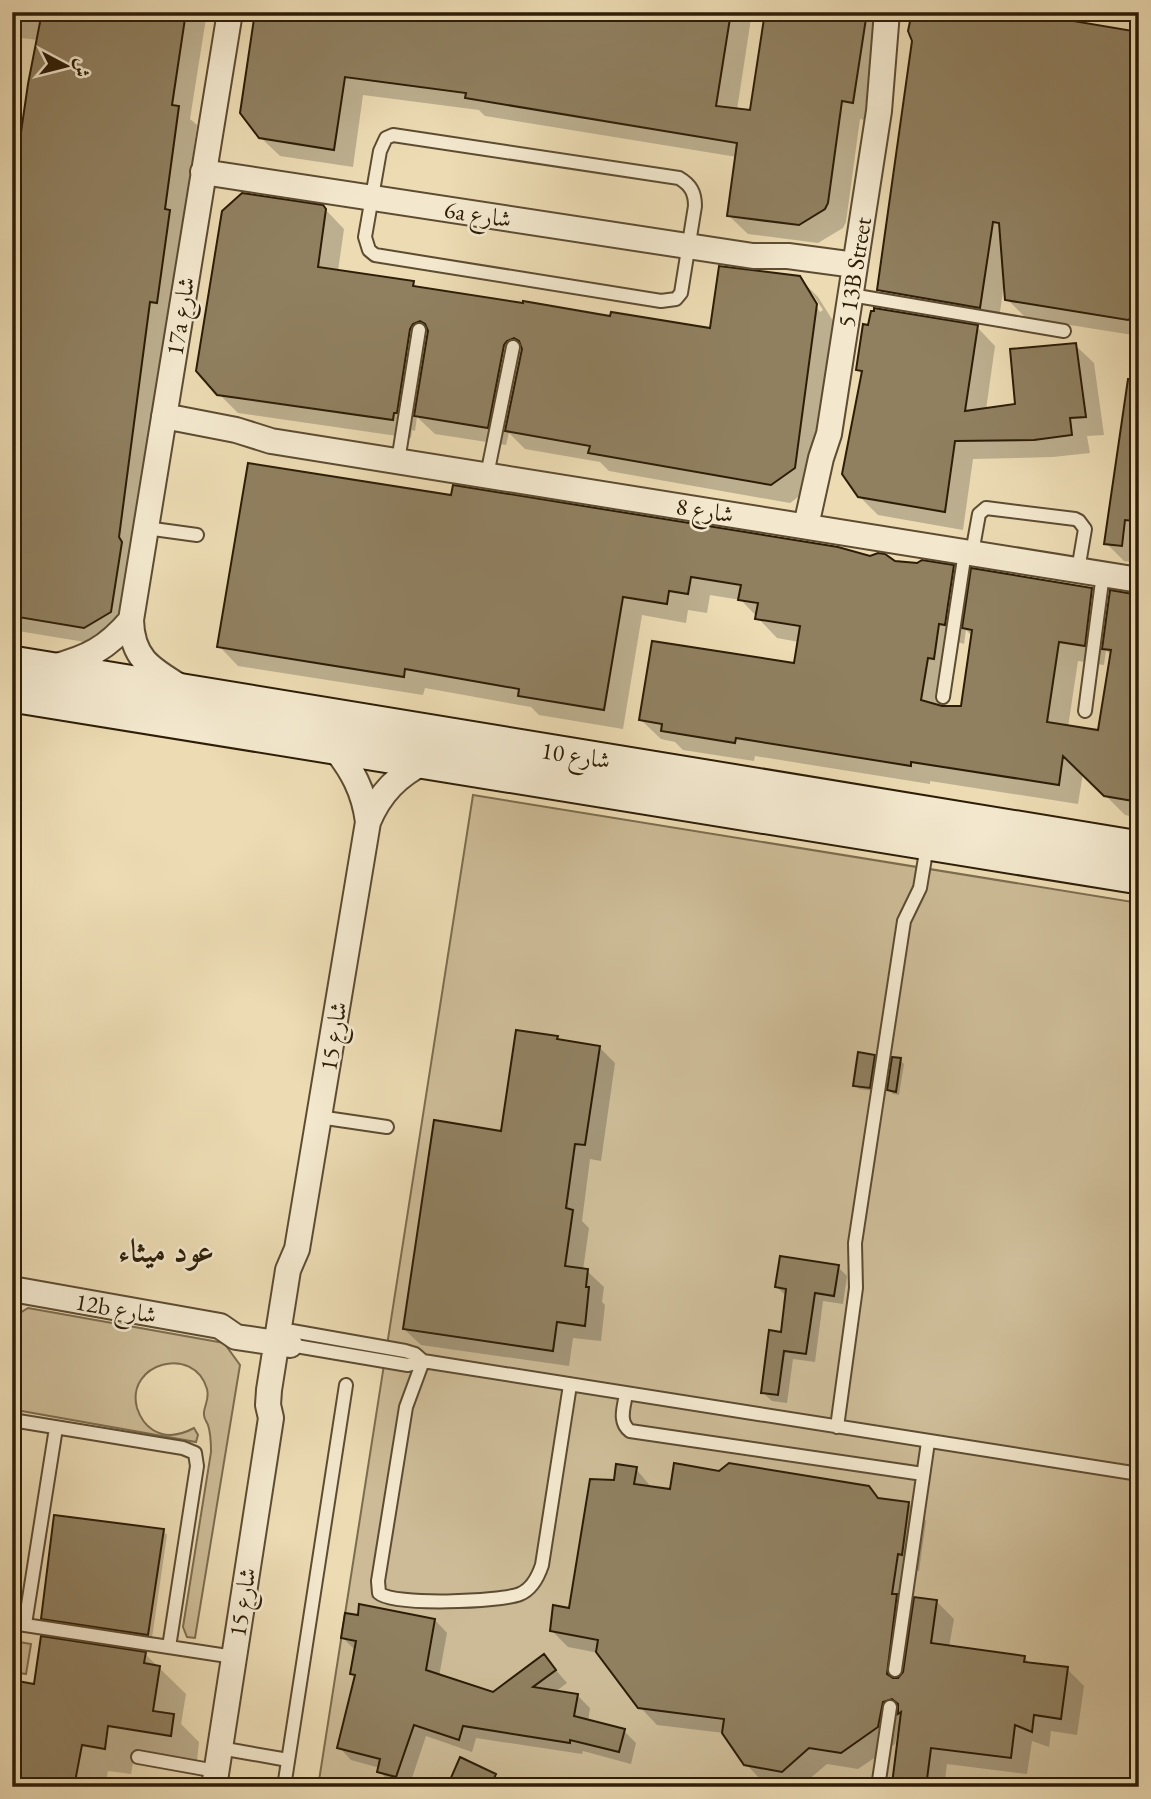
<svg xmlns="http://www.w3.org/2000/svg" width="1151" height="1799" viewBox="0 0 1151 1799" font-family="'EB Garamond',Amiri,serif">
<rect width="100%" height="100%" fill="#ecdbb3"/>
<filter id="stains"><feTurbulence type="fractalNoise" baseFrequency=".00286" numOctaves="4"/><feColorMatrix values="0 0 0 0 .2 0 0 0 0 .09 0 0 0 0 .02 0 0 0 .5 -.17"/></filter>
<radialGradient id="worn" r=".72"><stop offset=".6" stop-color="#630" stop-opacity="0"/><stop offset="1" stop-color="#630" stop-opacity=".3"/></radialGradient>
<path fill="#ccbb96" stroke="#7c6c4e" stroke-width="2" d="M473 795 1139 903V1787H318Z
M28 1308 224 1343 240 1365 195 1638 187 1637 183 1627 211 1452C211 1443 211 1434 208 1425 207 1422 204 1419 204 1415 203 1406 210 1401 207 1389 194 1344 125 1363 137 1408 140 1417 145 1425 153 1430 166 1438 181 1435 194 1428L198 1435 196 1442 16 1410 12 1407V1318Z
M14 1641 31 1644 26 1674 12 1672Z"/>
<path fill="#0003" fill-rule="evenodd" d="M12 12H207L190 119 197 125 183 225 187 229 129 631 103 645 12 630V204L39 40 12 37Z
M256 12H752L737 110 752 112 767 12H868L876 20 871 121 860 119 846 222 843 228 818 243 748 234 729 216 737 157 485 116 479 110 363 95 353 167 280 156 260 137Z
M1139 34V336L1026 318 1007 299 1004 284 998 326 897 309 879 290Z
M323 207 344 229 338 271 413 283 418 288 612 318 711 330 799 278 818 297 835 324 813 486 790 503 609 471 600 462 525 449 509 433 506 445 435 434 417 417 415 431 412 430 411 438 238 413 219 394ZM808 293H812L823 310 820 312Z
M977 327 995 346 986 410 1017 405 1075 345 1094 363 1104 435 1087 436 1090 453 1053 457 973 459 963 530 878 515 859 496 863 375 858 370Z
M1135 344 1139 345V563L1124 561 1106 543Z
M249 465 894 562 953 567 971 585 1092 589 1109 607 1139 596V818L1125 815 1083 773 1078 804 930 781V784L755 756 754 761 683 750 675 742 661 739 641 720 795 665 799 642 777 638 741 600 710 595 707 613 688 610 686 623 642 615 623 729 539 715 531 707 425 688 423 695 238 666 219 646ZM966 630 973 637 962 708 942 707 947 677H953L958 642 964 644ZM1106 650 1112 656 1099 732 1068 727 1078 661 1104 665Z
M557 1038 561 1041 599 1047 615 1063 601 1161 590 1159 582 1221 589 1228 583 1270 587 1271 604 1287 602 1302 605 1305 601 1341 573 1338 569 1366 421 1345 404 1329 502 1133Z
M874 1056 878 1060 873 1091 859 1089 855 1085Z
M900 1060 904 1064 899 1095 893 1094 889 1090Z
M838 1267 847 1276 843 1304 823 1301 815 1362 793 1359 787 1403 772 1401 762 1392 783 1334 787 1297 777 1287Z
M636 1469 652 1488 880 1500 909 1504 926 1521 919 1571 915 1570 908 1608 914 1613 937 1602 954 1619 949 1647 1024 1658 1031 1664 1067 1669 1084 1686 1077 1735 1051 1731 1049 1747 1032 1741 1027 1774 947 1764 944 1787H894L900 1730H898L895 1744 858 1769 827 1764 800 1787H793L763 1782 746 1764 724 1733 657 1725 640 1707 599 1653 568 1647 551 1630 571 1610 615 1482Z
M163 1531 167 1535 152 1638 47 1622 43 1618Z
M435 1620 447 1633 439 1677 493 1694 544 1656 567 1683 555 1692 577 1695 590 1708 588 1722 624 1731 636 1743 631 1764 583 1751 582 1754 476 1738 472 1752 426 1736 409 1787H403L392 1784 379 1771 380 1768 351 1760 339 1747 356 1678 352 1673 356 1651 343 1638Z
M145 1654 186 1694 181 1724 199 1742 197 1761 135 1752 131 1774 108 1771 105 1787H12L36 1686Z
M1137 1678H1139V1732L1131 1724Z
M495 1775 506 1787H449Z"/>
<path fill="#908060" stroke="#2d1d07" stroke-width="2" d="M42 12H186L172 105 179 106 165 209 170 210 157 303 150 302 119 537 122 542 111 612 84 628 12 616V194L28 84Z
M255 12H731L716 106 750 110 765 12H867L853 103 842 101 828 203 825 209 799 225 727 216 737 143 465 98 466 93 345 77 334 150 259 138 240 113Z
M912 12H1020L1139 32V312L1128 320 1005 300 999 223 993 222 980 308 877 290 912 41 908 31Z
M242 193 323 205 326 209 318 267 414 281 413 286 523 303V301L610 316 611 312 710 328 719 266 800 276 817 304 795 468 771 485 588 453 590 446 505 431 522 349 519 341 514 338 507 341 504 345 488 428 414 416 428 331 425 324 420 321 413 324 410 329 397 413H394L393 420 217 395 196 371 222 211Z
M874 308 978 325 965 411 1015 404 1010 349 1076 343 1086 417 1070 418 1072 435 1034 440 955 441 945 512 858 497 842 474 862 371 856 370 863 324 868 325 871 311H874Z
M1128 379 1139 380V485L1134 521 1125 520 1122 546 1104 544Z
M248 463 451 495 453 485 838 547 870 556 878 553 885 554 895 561 917 563 922 560 954 565 945 625 939 624 934 659 928 658 921 700 942 706H961L972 630 962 628 971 568 1092 588 1085 646 1059 642 1047 722 1098 730 1111 650 1102 649 1110 590 1139 595V802L1104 796 1063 756 1059 785 911 762V766L736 738 735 743 661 731 662 724 639 720 652 641 794 663 800 626 755 619 758 603 738 600 741 585 691 577 688 594 669 591 667 604 623 597 604 710 518 696 519 689 405 669 404 677 217 647Z
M516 1030 558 1036 557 1039 600 1046 585 1145 575 1144 566 1208 573 1210 565 1266 588 1269 586 1287H589L585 1326 557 1322 553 1351 403 1329 434 1120 501 1131Z
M858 1052 875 1055 870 1088 853 1086Z
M892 1057 901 1058 896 1092 887 1090Z
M780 1256 839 1265 834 1296 815 1293 806 1354 784 1351 778 1395 761 1393 769 1330 781 1332 786 1289 775 1287Z
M674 1463 719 1471 729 1463 869 1486 878 1498 909 1502 902 1555 898 1554 892 1594H897L887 1674 893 1678H898L903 1672 914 1597 937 1600 931 1643 1025 1656 1024 1662 1068 1667 1061 1719 1034 1715 1032 1732 1015 1725 1011 1758 931 1748 926 1787H911L892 1784 901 1712 898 1714V1704L892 1699 883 1702 878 1727 841 1753 809 1748 782 1772 744 1765 722 1733 724 1719 638 1708 596 1652 598 1640 550 1631 553 1605 569 1608 590 1479 614 1480 616 1464 637 1467 634 1484 670 1489Z
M54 1515 164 1529 148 1635 41 1619Z
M359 1604 435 1619 426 1670 493 1692 544 1654 556 1670 533 1687 578 1694 574 1716 625 1729 619 1752 570 1740V1743L463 1726 459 1740 414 1725 396 1777 377 1772 380 1759 337 1748 355 1675 350 1674 356 1641 341 1638 345 1613 358 1615Z
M41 1636 146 1652 144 1663 160 1666 153 1711 174 1714 171 1736 108 1726 105 1749 82 1745 74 1787H12V1680L34 1684Z
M460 1757 496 1774 490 1787H447Z"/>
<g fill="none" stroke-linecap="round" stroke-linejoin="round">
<defs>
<path id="service" d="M393 135 679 178C691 185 695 193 695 206L681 293 676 299 661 301 375 255 369 250 365 237 380 151 386 138Z
M851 295 1064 331
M398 461 419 330
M487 475 513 347
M146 528 197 535
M972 553 979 514 986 508 1075 519 1079 521 1085 529 1078 570
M943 697 965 552
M1085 711 1103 574
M319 1117 387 1127
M292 1331 405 1351 415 1354 423 1361
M290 1345 408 1365 423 1361 1139 1474
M423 1361 406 1407 378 1581 379 1593C393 1606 500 1602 520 1594 532 1589 538 1577 542 1565L570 1385
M626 1394C624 1407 618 1422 630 1431L923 1474
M12 1420 183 1448 195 1453 197 1466 169 1647
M837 1427 856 1288 855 1243 904 921 920 888 927 846
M12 1623 234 1657
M25 1624 56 1428
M895 1670 928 1442
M220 1748 288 1760
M138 1757 216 1771
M284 1787 346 1385
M878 1787 890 1707"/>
<path id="minor" d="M203 172 753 256H788L855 265
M164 416 236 430 271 441 1139 580
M806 526 821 458 829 434 879 111 887 12
M53 667C88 658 107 648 131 620
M179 686C149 668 132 657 131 620L230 12
M332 745C352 769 364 791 368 822
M12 1289 220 1326 236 1337 290 1345
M214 1787 271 1418 268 1405 269 1390 288 1270 297 1249 368 822C380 793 398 775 426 761"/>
<path id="secondary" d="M12 663 1139 848
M12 695 1139 877"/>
</defs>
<use href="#service" stroke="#5d4c32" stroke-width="16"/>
<use href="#minor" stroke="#5d4c32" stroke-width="28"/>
<use href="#secondary" stroke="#2d1d07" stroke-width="37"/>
<use href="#service" stroke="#f3e8ce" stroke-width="12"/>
<use href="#minor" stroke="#f3e8ce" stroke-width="24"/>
<use href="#secondary" stroke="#f3e8ce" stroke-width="33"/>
</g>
<g text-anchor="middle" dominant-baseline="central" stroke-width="5" stroke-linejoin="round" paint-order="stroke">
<g font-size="24" fill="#2d1d07" stroke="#f3e8ce">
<text transform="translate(478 214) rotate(9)">6a شارع</text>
<text transform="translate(854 272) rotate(-81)">5 13B Street</text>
<text transform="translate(180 316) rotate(-81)">17a شارع</text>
<text transform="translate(705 510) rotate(9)">شارع 8</text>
<text transform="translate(576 755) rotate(9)">شارع 10</text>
<text transform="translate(333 1036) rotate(-81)">شارع 15</text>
<text transform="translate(116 1308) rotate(10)">12b شارع</text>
<text transform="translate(242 1602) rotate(-81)">شارع 15</text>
</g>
<g font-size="32" font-weight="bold" fill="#2d1d07" stroke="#f3e8ce">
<text x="166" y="1251">عود ميثاء</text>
</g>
</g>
<rect width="1151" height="1799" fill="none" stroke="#ecdbb3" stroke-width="42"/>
<rect x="14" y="14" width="1123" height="1771" fill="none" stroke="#2d1d07" stroke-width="3.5"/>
<rect x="21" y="21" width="1109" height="1757" fill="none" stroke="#2d1d07" stroke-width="2"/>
<g transform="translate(66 66) rotate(97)" stroke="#f3e8ce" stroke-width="5" paint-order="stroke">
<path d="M0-5L12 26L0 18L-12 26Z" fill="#2d1d07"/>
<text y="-10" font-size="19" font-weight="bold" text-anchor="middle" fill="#2d1d07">ش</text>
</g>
<rect width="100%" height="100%" filter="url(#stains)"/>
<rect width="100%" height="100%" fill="url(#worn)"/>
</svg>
